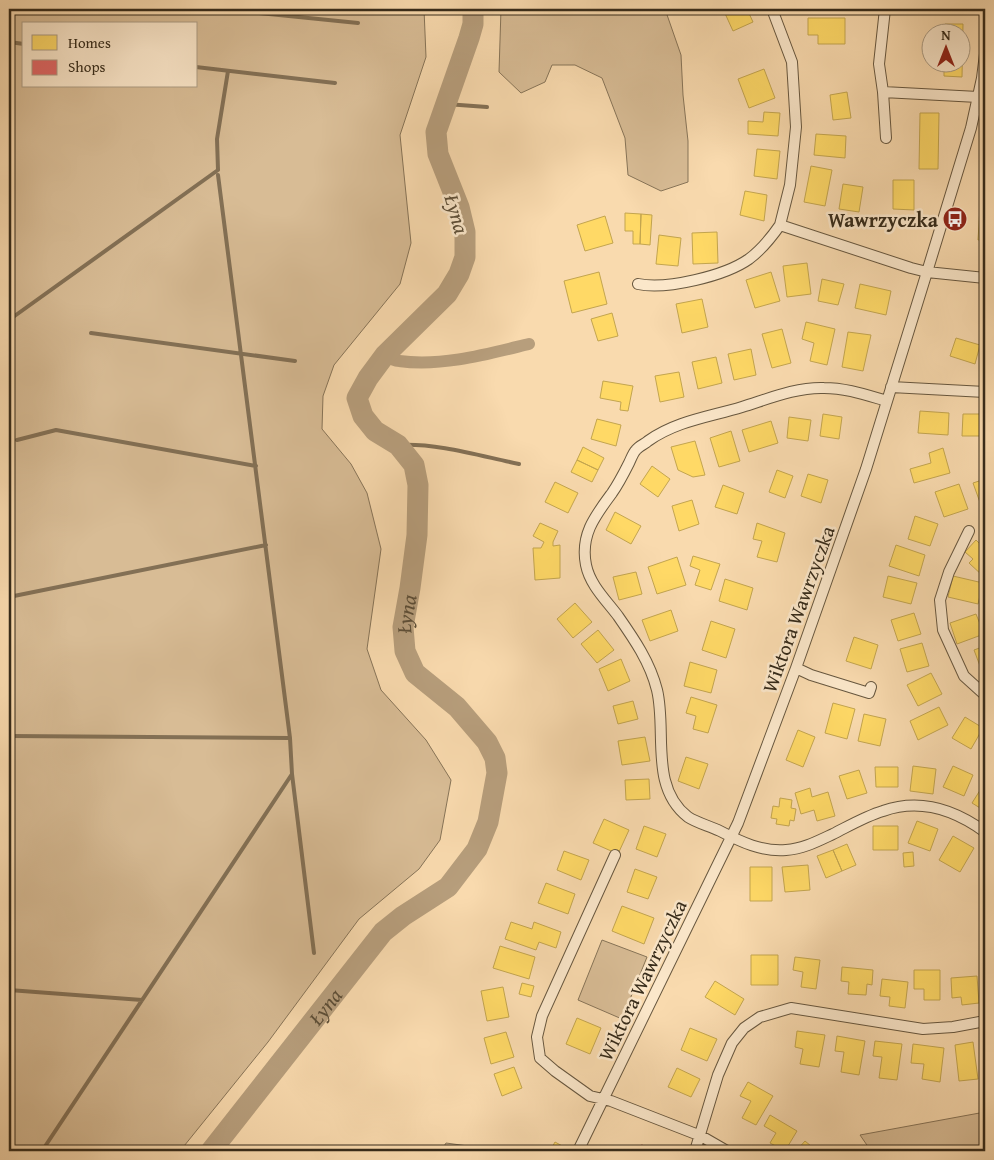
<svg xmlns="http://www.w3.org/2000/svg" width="994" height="1160" viewBox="0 0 994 1160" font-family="'Gentium Book Plus',serif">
<rect width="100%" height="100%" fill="#f9daae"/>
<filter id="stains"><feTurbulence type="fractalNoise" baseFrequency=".004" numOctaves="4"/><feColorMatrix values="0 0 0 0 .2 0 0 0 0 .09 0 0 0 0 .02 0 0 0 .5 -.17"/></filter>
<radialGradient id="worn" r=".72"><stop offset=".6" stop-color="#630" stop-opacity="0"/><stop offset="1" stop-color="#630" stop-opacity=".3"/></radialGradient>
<path fill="#d8bc95" stroke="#877458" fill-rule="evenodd" d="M9 9H424L426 57 400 135 411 243 400 284 334 365 323 396 322 429 351 464 367 493 381 549 367 649 381 690 426 740 451 780 440 840 419 869 359 919 268 1042 180 1151H9ZM24 24H196V86H24Z
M501 9H665L681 55 683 95 688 141V182L661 191 628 175 625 138 602 78 575 65H552L545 82 521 93 499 72Z
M602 940 647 957 622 1019 578 1000Z
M985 1112V1151H871L860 1135Z
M446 1143 497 1150 500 1151H441Z"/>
<path fill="#ffd966" stroke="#c3a54f" d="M723 9H747L753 22 733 31Z
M939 9H973V11H939Z
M808 18H845V44H818V35H808Z
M945 24H963L962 77 944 76V62H962V32H945Z
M764 69 775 98 749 108 738 79Z
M847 92 851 118 833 120 830 95Z
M764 112 780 113 778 136 748 134V121L763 122Z
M920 113H939L938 169H919Z
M816 134 846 136 845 158 814 155Z
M757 149 780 151 777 179 754 176Z
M811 166 832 170 825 206 804 202Z
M893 180H914V210L893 209Z
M843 184 863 187 859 212 839 209Z
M745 191 767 195 764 221 740 215Z
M980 207H985V240H978Z
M625 213 641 214 640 244H633V231H625Z
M641 214 652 215 650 245 640 244Z
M605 216 613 243 585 251 577 225Z
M717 232 718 263 693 264 692 233Z
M659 235 681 238 678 266 656 264Z
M807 263 811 294 787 297 783 266Z
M599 272 607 304 572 313 564 281Z
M771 272 780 301 755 308 746 280Z
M822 279 844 284 838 305 818 301Z
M860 284 891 291 886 315 855 308Z
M702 299 708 327 682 333 676 304Z
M612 313 618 336 598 341 591 319Z
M806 322 835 329 827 365 810 361 814 343 802 339Z
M782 329 791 363 772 368 762 334Z
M848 332 871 335 863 371 842 367Z
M956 338 980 345 975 364 950 356Z
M751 349 756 375 734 380 728 354Z
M716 357 722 383 698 389 692 362Z
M679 372 684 397 660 402 655 376Z
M603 381 633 386 628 411 620 410 621 402 600 398Z
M920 411 949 413 948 435 918 433Z
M823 414 842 417 839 439 820 436Z
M963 414H984L983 436H962Z
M789 417 811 420 808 441 787 438Z
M597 419 621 425 616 446 591 439Z
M771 421 778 443 749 452 742 430Z
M731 431 740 461 719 467 710 438Z
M695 441 705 475 693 477 678 470 671 447Z
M583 447 604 458 598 470 577 460Z
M943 448 950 473 914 483 910 469 931 463 929 453Z
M577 460 598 470 592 482 571 472Z
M652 466 670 479 658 497 640 484Z
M777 470 793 476 785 498 769 492Z
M808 474 828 480 821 503 801 496Z
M985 479V507L982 508 973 483Z
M555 482 578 493 568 513 545 502Z
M959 484 968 509 944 517 935 492Z
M723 485 744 493 737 514 715 507Z
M692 500 699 524 679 531 672 506Z
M615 512 641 526 631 544 606 530Z
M915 516 938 524 930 546 908 539Z
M540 523 558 531 553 542V546L560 545V578L535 580 533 548H541L544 542 533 536Z
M757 523 785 533 777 562 757 557 762 541 753 539Z
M976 540 985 549V574L983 576 969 563 973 559 965 552Z
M896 545 925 555 919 576 889 566Z
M693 556 720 564 711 590 695 585 700 570 690 566Z
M677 557 686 585 657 594 648 567Z
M636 572 642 594 619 600 613 577Z
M888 576 917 583 911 604 883 597Z
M953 576 983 583 978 604 948 597Z
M725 579 753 588 747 610 719 601Z
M575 603 592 622 573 638 557 619Z
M671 610 678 631 650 641 642 620Z
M914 613 921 634 898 641 891 620Z
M976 614 984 634 957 644 950 623Z
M711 621 735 629 726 658 702 650Z
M598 630 614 650 597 663 581 644Z
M854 637 878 645 871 669 846 661Z
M922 643 929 666 907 672 900 649Z
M985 646V673L983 674 974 650Z
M621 659 630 681 608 691 599 669Z
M690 662 717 670 711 693 684 686Z
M931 673 942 694 918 706 907 685Z
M691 697 717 705 708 733 693 729 696 716 686 713Z
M633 701 638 719 618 724 613 706Z
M833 703 855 709 847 739 825 733Z
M939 707 948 725 918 740 910 721Z
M864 714 886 719 880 746 858 741Z
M965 717 983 728 971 749 952 738Z
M798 730 815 737 803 767 786 760Z
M645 737 650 761 622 765 618 741Z
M686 757 708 764 699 789 678 781Z
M913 766 936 769 933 794 910 791Z
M953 766 973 775 964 796 943 787Z
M875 767H898V787H876Z
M859 770 867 793 847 799 839 776Z
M649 779 650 799 626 800 625 780Z
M984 784 985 785V811L972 803Z
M810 788 812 797 828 792 835 816 817 821 814 810 801 814 795 793Z
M780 798 792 800 791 808 796 809 794 821 790 820 789 826 776 824 777 819 771 818 773 806 779 807Z
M604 819 629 830 618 854 593 843Z
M917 821 938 829 930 851 908 843Z
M644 826 666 834 657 857 636 849Z
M873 826H898V850H873Z
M953 836 974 848 960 872 939 860Z
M847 844 856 865 842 871 833 850Z
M833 850 842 871 826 878 817 856Z
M564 851 589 860 581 880 557 870Z
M913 852 914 866 904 867 903 853Z
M985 863V889L981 888Z
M808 865 810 890 785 892 782 867Z
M750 867H772V901H750Z
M635 869 657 877 648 899 627 892Z
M546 883 575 894 568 914 538 903Z
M622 906 654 918 644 944 612 931Z
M511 922 532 929 534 922 561 932 556 948 539 942 536 950 505 939Z
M500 946 535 957 529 979 493 968Z
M751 955H778V985H751Z
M795 957 820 960 816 989 801 987 803 972 793 970Z
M842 967 873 970 872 985 867 984 866 995 848 994 849 982 841 981Z
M914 970H940V1000H924V989H914Z
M977 976 979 1003 962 1005 961 997 952 998 951 978Z
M882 979 908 982 905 1008 889 1006 890 997 880 996Z
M715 981 744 999 735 1015 705 997Z
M522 983 534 986 531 997 519 994Z
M503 987 509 1017 487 1021 481 991Z
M577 1018 601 1028 590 1054 566 1044Z
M690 1028 717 1039 707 1061 681 1050Z
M797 1031 825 1035 819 1067 800 1064 803 1049 795 1047Z
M506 1032 514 1057 491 1064 484 1038Z
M837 1036 865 1041 859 1075 841 1072 844 1052 835 1051Z
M985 1039V1058H982L981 1040Z
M875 1041 902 1044 897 1080 879 1078 882 1057 873 1056Z
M973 1042 978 1079 959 1081 955 1045Z
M913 1044 944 1048 940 1082 922 1079 924 1064 911 1063Z
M514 1067 522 1088 502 1096 494 1074Z
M677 1068 700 1079 691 1097 668 1087Z
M748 1082 773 1096 756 1125 742 1118 751 1101 740 1096Z
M770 1115 797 1131 785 1151 770 1143 776 1133 764 1126Z
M805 1141 817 1151H796Z
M555 1142 566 1148 564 1151H550Z"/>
<path fill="#e06666" stroke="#ad544f" d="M642 1145 655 1151H623Z"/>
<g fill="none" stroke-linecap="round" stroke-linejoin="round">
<path stroke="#837055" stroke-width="4" d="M217 9 238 11
M238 11 358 23
M9 42 24 44
M196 67 335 83
M446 104 487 107
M9 320 218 170 217 139 228 71
M91 333 295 361
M17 440 56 430 256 466
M398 445C439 443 480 456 519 464
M9 597 266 545
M9 736 290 738
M292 774 314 953
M9 990 142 1000
M42 1151 292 774 290 738 218 175"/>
<path stroke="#b79e7c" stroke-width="12" d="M385 355C389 358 394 361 399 361 442 367 488 354 529 344"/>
<path stroke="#b79e7c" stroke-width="21" id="s1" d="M211 1151 383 932 403 916 448 887 477 849 488 822 497 773 495 758 487 742 457 707 415 673 405 651 403 627 410 588 417 535 418 485 414 465 398 445 375 431 363 416 357 398 368 378 385 355 447 294 459 274 465 257V232L459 207 438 154 436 132 469 38 473 24V9"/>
<defs>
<path id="minor" d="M772 9 792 62 796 127 790 185 780 225
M885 9 879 64 883 92 886 138
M883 92 978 97
M638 284C666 290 725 276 749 259 761 250 771 238 780 225L911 268 927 272 985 278
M891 387 985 392
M887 401C866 395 846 388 824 388 796 387 768 399 742 407 709 417 676 421 648 441 645 444 639 446 636 450 633 453 631 459 629 463 624 473 619 483 612 493 595 516 580 535 586 565 590 585 606 600 618 616 634 639 650 662 657 690 667 731 649 787 688 817 697 823 710 826 720 831 741 842 762 852 786 850 803 849 818 841 833 834 849 826 866 816 883 811 920 798 955 810 985 832
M969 531 949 572 940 600 943 630 964 676 985 695
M796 668 811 675 869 693 871 687
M615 855 542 1016 537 1037 540 1058 555 1071 590 1096 611 1101 701 1136 727 1151
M578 1151 738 823 796 668 866 469 927 272 971 128 982 78 985 54
M695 1151 718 1075 732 1043 744 1028 760 1017 791 1008 923 1029 953 1027 985 1021"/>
</defs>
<use href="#minor" stroke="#67573f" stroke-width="12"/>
<use href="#minor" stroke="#fbe7ca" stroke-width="10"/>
</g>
<defs>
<symbol id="bus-disc" viewBox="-11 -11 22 22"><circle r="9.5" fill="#8f2418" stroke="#fbe7ca"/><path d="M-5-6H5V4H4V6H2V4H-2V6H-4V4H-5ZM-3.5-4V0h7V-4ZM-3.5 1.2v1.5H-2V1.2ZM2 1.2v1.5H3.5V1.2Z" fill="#fff"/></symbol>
</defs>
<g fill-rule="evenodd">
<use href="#bus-disc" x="941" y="205" width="28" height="28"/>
</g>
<g text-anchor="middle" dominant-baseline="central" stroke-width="5" stroke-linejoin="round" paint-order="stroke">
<g font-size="20" font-weight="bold" fill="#362b1a" stroke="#fbe7ca" text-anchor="end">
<text x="938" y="219">Wawrzyczka</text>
</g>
<g font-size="20" fill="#362b1a" stroke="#fbe7ca">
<text transform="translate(798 609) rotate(-70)">Wiktora Wawrzyczka</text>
<text transform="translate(642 980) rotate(-64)">Wiktora Wawrzyczka</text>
</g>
<g font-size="21" font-style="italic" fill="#5d4e37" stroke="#fbe7ca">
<text transform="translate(457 214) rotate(74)">Łyna</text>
<text stroke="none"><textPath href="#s1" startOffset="679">Łyna</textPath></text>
<text stroke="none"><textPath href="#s1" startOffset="184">Łyna</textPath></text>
</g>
</g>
<rect width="994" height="1160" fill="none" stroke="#f9daae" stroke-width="30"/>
<rect x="10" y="10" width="974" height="1140" fill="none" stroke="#362b1a" stroke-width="2.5"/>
<rect x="15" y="15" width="964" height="1130" fill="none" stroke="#362b1a"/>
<rect x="22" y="22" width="175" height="65" fill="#fbe7ca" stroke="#ac9c84"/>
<rect x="32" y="35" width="25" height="15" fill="#ffd966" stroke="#ac9c84"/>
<text x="68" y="48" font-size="15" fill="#362b1a">Homes</text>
<rect x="32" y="60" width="25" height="15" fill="#e06666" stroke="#ac9c84"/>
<text x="68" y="72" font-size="15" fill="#362b1a">Shops</text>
<g transform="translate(946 48)"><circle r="24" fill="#fbe7ca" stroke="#ac9c84"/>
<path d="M0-4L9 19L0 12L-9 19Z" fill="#8f2418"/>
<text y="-8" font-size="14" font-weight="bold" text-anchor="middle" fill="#362b1a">N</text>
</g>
<rect width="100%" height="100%" filter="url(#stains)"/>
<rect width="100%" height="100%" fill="url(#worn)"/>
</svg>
